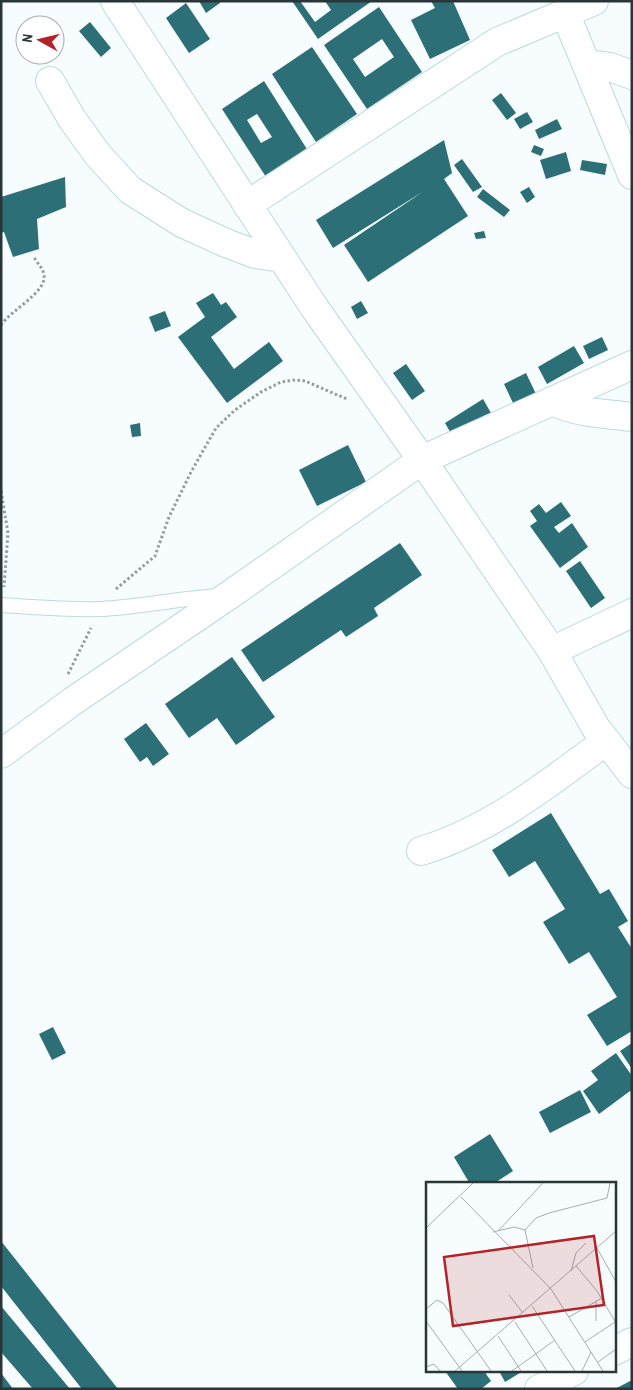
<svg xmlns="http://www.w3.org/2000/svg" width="633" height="1390" viewBox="0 0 633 1390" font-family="'Archivo Narrow',sans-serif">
<rect width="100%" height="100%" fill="#f7fdfe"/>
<path fill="#2d6f76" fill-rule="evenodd" d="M199 1H219L220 3 206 13Z
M292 1H300L315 22 331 10 325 1H372L318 39Z
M431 1H453L470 40 430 59 411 20 435 8Z
M186 3 210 39 189 53 166 18Z
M379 7 422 72 367 109 324 45ZM382 39 394 57 365 77 353 59Z
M90 22 111 48 101 57 79 31Z
M312 47 357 114 316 142 272 74Z
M264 81 310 154 268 180 222 109ZM257 114 272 137 261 143 247 120Z
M501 93 516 113 507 120 492 100Z
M527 112 533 122 520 129 514 119Z
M557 119 562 129 539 139 535 130Z
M444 140 452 173 444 179 468 216 368 282 344 245 424 191 333 248 316 220Z
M534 145 544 149 541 156 531 152Z
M566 152 571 171 546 179 540 160Z
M462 159 482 187 473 192 454 165Z
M582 160 607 164 605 175 580 170Z
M65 177 66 207 37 219 39 249 13 257 4 232 1 233V197Z
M529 187 535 197 527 203 520 192Z
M483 189 510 210 504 217 477 197Z
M484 231 486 238 476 239 474 233Z
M213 293 221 305 226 302 237 317 211 337 234 369 269 342 283 361 227 403 178 337 205 317 196 303Z
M361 301 368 313 357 319 351 307Z
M165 311 171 326 155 332 149 317Z
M602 337 608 350 589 359 583 346Z
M574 346 584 363 547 384 538 367Z
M406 364 425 391 412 400 393 373Z
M526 373 536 394 514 405 504 384Z
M483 399 491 413 453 437 445 423Z
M140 423 141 436 132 437 130 425Z
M348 445 366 482 317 506 299 470Z
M561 502 571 516 554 527 559 533 572 523 588 547 560 568 530 526 537 521 530 511 539 504 546 513Z
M400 543 422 575 374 608 378 616 346 637 341 630 263 682 241 650Z
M580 561 605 598 591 608 566 571Z
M232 657 275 717 236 745 217 718 189 738 165 704Z
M146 723 169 754 153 766 147 757 140 762 124 739Z
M551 813 600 894 609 889 628 921 618 927 632 949V1031L607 1046 587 1015 617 997 589 952 569 964 543 922 565 909 535 861 509 877 492 850Z
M53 1027 66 1053 52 1060 39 1034Z
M632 1043V1069L620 1051Z
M616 1053 632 1076V1093L630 1091 599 1114 583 1091 598 1080 591 1071Z
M580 1090 591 1112 550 1133 539 1112Z
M490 1134 513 1171 493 1184H470L454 1157Z
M1 1241 118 1389H82L1 1286Z
M1 1306 70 1389H33L1 1352Z
M445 1371H484L491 1381 481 1389H458Z
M499 1371H523L505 1382Z
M1 1373 13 1389H1Z
M632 1380V1389H615Z"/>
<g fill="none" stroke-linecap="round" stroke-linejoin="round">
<defs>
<path id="lane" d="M1 605C34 607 68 610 101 609 141 607 180 598 220 596"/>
<path id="street" d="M115 1 314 307 422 460 552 651 596 728 632 774
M565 13 632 175
M586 64 610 67 632 75
M50 81 72 119 98 155 130 190 182 223 226 243 255 254 282 258
M247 205 497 42 594 1
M552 401C580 414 602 413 632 417
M552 651 632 613
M1 754 73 701 228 596 422 460 632 365
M421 851C491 830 549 783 606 741
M614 1351 632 1342
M539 1389 574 1371"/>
</defs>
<use href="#lane" stroke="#bbdadd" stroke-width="16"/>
<use href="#street" stroke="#bbdadd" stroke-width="30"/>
<path stroke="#949d9e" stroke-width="3" stroke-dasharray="2.5 2.5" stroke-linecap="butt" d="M1 325C11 310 47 292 44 275 43 268 37 263 34 257
M1 491 8 533 4 587
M116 589 155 556 169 517 191 472 216 428 235 410 261 392 281 382 295 380 305 381 347 399
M68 674 91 628"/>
<use href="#lane" stroke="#fff" stroke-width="14"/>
<use href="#street" stroke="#fff" stroke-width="28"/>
</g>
<g transform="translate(426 1182)">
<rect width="190" height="190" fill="#f7fdfe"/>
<path fill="none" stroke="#a5adae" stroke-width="1" d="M35 15 125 107 177 189M0 46 47 1M73 48 117 1M99 48 110 36 123 31 181 16 184 1M67 50 88 45 99 48 107 86M171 66 190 100M150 84 171 109 190 141M145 89 150 71 160 61M83 113 97 131M170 119V139M106 124 149 189M0 127 11 118 17 121 65 189M143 135 176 116M0 139 36 189M89 140 121 189M72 154 95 189M159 160 189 140M172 180 190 167M0 185 8 182 14 189M29 189 190 49M86 189 129 158M156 189 165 170"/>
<path fill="#b32227" fill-opacity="0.15" stroke="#b32227" stroke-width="2.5" d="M168 54 178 123 27 144 18 75Z"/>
<rect width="190" height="190" fill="none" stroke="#293536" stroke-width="2.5"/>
</g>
<rect width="633" height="1390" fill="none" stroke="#293536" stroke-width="5"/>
<g transform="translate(40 40) rotate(278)"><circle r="24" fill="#ffffff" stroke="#a9aeaf"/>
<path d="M0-4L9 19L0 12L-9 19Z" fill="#b32227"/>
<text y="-8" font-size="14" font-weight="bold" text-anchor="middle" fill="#293536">N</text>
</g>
</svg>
